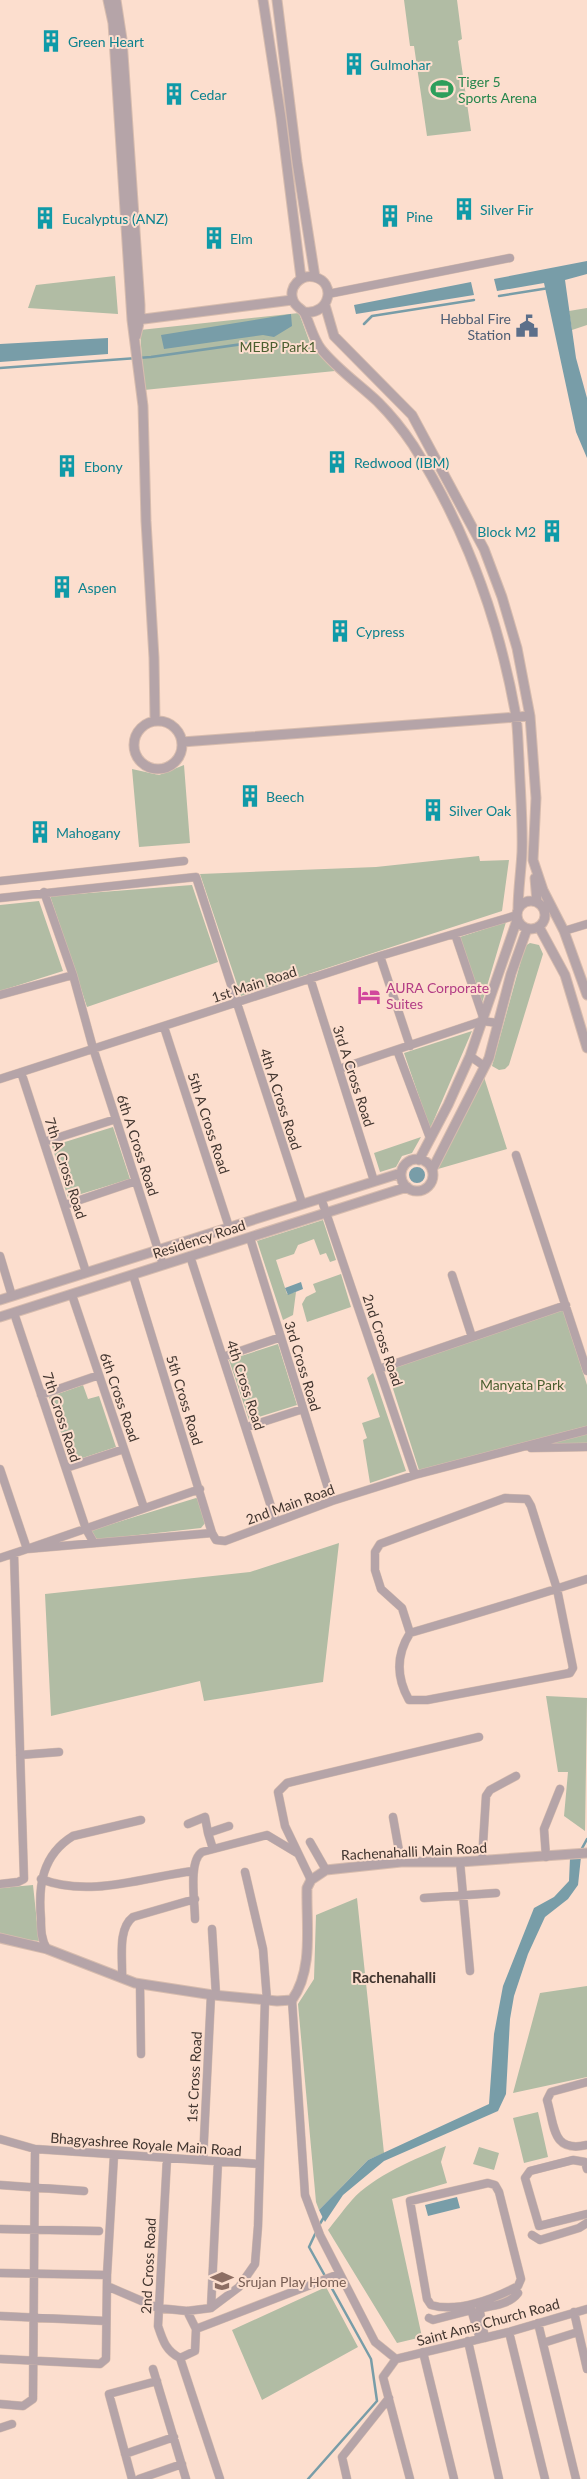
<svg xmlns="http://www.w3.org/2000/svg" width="587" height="2479" viewBox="0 0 587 2479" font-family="Lato,sans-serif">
<rect width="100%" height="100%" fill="#fcdece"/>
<path fill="#b1bca4" d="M404 0H457L462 39 458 41 471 131 427 136 414 46H410Z
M115 276 118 314 28 308 36 285Z
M587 308V325L572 330 569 311Z
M299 313 311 346 335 371 144 390 140 330Z
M184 765 190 843 139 847 132 769 159 775Z
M479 856 480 861 509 860 502 911 241 996 200 874 376 867Z
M192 885 218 962 87 1007 50 896Z
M39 901 63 971 0 991V905Z
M506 922 482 1003 460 937Z
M530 943 539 945 543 954 509 1065 505 1069 499 1070 492 1066 525 946Z
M472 1031 430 1129 404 1053Z
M484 1077 507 1149 438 1169Z
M113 1127 130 1179 68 1198 52 1146Z
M421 1137 412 1153 402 1156 396 1167 380 1172 374 1153Z
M323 1220 336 1260 330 1262 326 1253 320 1255 314 1239 298 1245 294 1254 276 1260 287 1294 296 1292 293 1315 283 1320 257 1241Z
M341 1274 351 1307 307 1322 302 1304 306 1297 316 1292 313 1284Z
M563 1309 587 1385V1426L419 1470 387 1370Z
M278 1344 297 1405 249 1420 229 1360Z
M373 1373 406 1471 370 1483 363 1440 367 1438 362 1423 380 1417 367 1378Z
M83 1385 88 1399 99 1396 116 1447 71 1462 49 1397Z
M587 1432V1444L532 1446Z
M196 1498 199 1499 206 1522 201 1528 94 1540 91 1534 92 1530Z
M339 1543 323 1682 204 1701 200 1681 51 1716 45 1594 250 1572Z
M546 1696 587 1698 585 1831 564 1816 568 1772H558Z
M33 1885 39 1941 0 1937V1888Z
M357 1898 384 2153 368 2160 319 2210 316 2202 298 2004 314 1979 316 1915Z
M587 1986V2077L513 2093 540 1993Z
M538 2112 548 2157 524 2163 513 2118Z
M446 2146 441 2162 447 2183 392 2199 422 2337 397 2343 328 2230C336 2220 344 2209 352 2200 373 2176 417 2158 446 2146Z
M479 2147 499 2153 494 2170 473 2164Z
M326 2287 358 2347 262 2400 232 2330Z"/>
<path fill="#789da8" d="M587 261V274L565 280 576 358 587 398V458L576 432 544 283 497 291 494 279Z
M471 282 474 295 356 314 354 305Z
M291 314 292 326 274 337 263 335 164 349 161 335Z
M108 338V354L0 362V344Z
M409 1175a8 8 0 1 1 16 0a8 8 0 1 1-16 0Z
M301 1282 303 1289 288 1295 285 1288Z
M581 1857 578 1885 568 1899 545 1917 528 1954 514 1996 510 2019 506 2094 498 2111 384 2161 343 2195 325 2222 319 2210 368 2160 489 2104 494 2034 503 1986 534 1908 554 1897 569 1881 570 1858Z
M457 2197 460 2208 428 2216 425 2205Z"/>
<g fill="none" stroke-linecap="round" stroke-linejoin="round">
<path stroke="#789da8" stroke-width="2.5" d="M499 296 549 288
M364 324 372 316 474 300
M0 368 151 357 264 341 292 350
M580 1852 587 1839
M318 2227 324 2217
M308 2479 377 2401 371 2359 309 2247 316 2232"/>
<defs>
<path id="minor" d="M328 294 510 258
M0 881 184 861
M44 892 73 975 93 1048 163 1265
M0 898 196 877 302 1203
M564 931 587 924
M455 934 483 1017
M380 956 410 1046
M310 978 374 1181
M0 995 73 975
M164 1027 229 1227
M397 1050 430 1138
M470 1056 484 1066
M339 1069 482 1021 498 1023
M21 1072 86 1272
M0 1079 380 956 517 915
M44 1142 116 1119
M516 1155 587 1371
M321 1198 415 1475
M65 1205 136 1181
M250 1238 332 1501
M0 1256 12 1296
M190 1256 276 1522
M133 1275 212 1533
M452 1275 472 1337
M72 1295 144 1508
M14 1313 86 1529 94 1543
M223 1357 281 1337
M379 1369 566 1305
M41 1395 99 1375
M247 1427 303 1409
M531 1448 587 1447
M66 1468 124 1449
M0 1469 27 1549 200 1489
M0 1558 27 1549 212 1533 216 1540 225 1541 332 1501 415 1475 587 1430
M410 1633 402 1608 381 1589 375 1570V1552L380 1544 505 1498 527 1499 531 1506 557 1589 573 1668 570 1673 427 1700H409C396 1677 396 1655 410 1633 469 1616 528 1598 587 1579
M20 1755 59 1752
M393 1817 401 1862
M188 1824 205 1817 208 1833
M310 1842 326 1870
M213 1849 208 1833 229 1826
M546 1857 544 1829 560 1789
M482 1860 486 1796 490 1790 516 1776
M460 1862 470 1971
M245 1872 263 1949 267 2000
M41 1879C89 1898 145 1877 193 1871
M311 1880 285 1826 278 1792 287 1783 479 1737
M0 1884 18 1882 24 1879 14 1554
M424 1898 496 1893
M195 1919C195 1903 188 1861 202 1852L267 1835 297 1853
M212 1929 216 1995
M47 1949C41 1939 41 1930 41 1919 38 1886 42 1855 73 1836L141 1820
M122 1978C123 1960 117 1929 133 1917L195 1899
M140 1984 141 2054
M292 2000 305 2195 320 2235 375 2342 396 2359
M587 2082 551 2092 547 2100C555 2127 552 2153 587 2145
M0 2139 35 2149 259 2164
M167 2158 158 2326C163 2341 166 2351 180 2358L220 2479
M203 2160 211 1995
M587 2169 585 2162 573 2160 530 2171 525 2178 539 2226 587 2214
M488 2183 495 2185 499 2192 521 2279 518 2286C494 2299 457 2313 431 2305L427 2299 410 2201Z
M0 2185 84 2191
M0 2229 99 2231
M532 2235 540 2240 579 2228 587 2223
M0 2273 107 2275
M107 2286 158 2308 187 2311 211 2308 239 2287 255 2264 258 2226 265 2000
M480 2303V2312L485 2338
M470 2306 480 2339
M211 2308 218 2161
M480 2309C493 2305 509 2305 518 2293
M187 2311 196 2329
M574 2312 587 2369
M0 2316 106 2321
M429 2318 433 2320 472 2310
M538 2323 576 2479
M509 2332 545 2479
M468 2341 499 2479
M543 2343 578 2332
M423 2352 454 2479
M180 2358 195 2351 196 2329 339 2274
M0 2359 100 2364 106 2359 107 2275 114 2155
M396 2359 509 2332 587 2309
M396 2359 383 2377 410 2479
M153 2369 186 2479
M0 2404 23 2406 33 2399 35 2149
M0 2428 12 2424
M125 2454 174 2437
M132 2479 109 2394 157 2381
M139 2479 182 2464
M347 2479 342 2457 389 2398"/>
<path id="tertiary" d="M108 0 113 23 132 320 143 406 146 521 154 658 155 721
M116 0 122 39 140 305V319L136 336
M263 0 281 118 301 278
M277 0 297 162 315 277
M325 305 334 336 412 415 484 549 502 597 517 648 530 716 536 798 533 860 543 890 564 931 587 995
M305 312C330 315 337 282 314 277 301 274 288 287 293 300 295 307 303 309 305 314 311 327 313 338 321 349 337 369 360 385 378 402 391 415 403 430 413 445 465 527 499 620 516 716 518 730 518 745 519 759 520 788 523 823 522 852 521 872 518 891 518 910
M136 320 292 300
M134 745a24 24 0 1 1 48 0a24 24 0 1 1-48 0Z
M182 742 530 716
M535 878 537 902
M517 915a14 14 0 1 1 28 0a14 14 0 1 1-28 0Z
M539 927 565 975 587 1048
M401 1175a16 16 0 1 1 32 0a16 16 0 1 1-32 0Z
M419 1160 448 1105 470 1056 517 920
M432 1170 489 1058 511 974 527 929
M0 1300 401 1173
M0 1317 407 1187
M0 1938 47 1949 135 1983 213 1995 277 2001 292 2000C314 1969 306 1924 307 1888L311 1880 326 1870 401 1862H460L587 1853"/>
</defs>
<use href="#minor" stroke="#d7bcae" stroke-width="9"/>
<use href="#tertiary" stroke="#d7bcae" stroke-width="11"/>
<use href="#minor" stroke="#b5a4a8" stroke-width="8"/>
<use href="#tertiary" stroke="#b5a4a8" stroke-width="9"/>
</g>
<defs>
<symbol id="building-bare" viewBox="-9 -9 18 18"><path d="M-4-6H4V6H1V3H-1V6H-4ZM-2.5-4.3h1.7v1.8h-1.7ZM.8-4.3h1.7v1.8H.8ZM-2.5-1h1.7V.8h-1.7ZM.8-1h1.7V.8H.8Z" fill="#0f9aa8" stroke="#fcdece" stroke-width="2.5" paint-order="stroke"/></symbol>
<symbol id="stadium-bare" viewBox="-9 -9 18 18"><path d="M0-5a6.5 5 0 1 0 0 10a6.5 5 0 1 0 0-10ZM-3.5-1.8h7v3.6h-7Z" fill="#2e9e5b" stroke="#fcdece" stroke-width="2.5" paint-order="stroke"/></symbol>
<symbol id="civic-bare" viewBox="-9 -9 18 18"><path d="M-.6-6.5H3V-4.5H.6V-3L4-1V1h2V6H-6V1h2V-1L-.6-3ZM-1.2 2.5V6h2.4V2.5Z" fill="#5c6f8a" stroke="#fcdece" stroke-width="2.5" paint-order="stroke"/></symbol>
<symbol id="hotel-bare" viewBox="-9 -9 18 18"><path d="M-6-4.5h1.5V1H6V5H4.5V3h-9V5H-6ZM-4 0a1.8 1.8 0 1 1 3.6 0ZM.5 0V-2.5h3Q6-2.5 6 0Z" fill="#d1479c" stroke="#fcdece" stroke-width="2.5" paint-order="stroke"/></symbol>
<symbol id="school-bare" viewBox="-9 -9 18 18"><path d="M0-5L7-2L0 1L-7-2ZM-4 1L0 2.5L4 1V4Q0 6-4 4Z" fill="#8d6e63" stroke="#fcdece" stroke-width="2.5" paint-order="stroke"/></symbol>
</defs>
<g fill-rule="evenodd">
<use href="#building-bare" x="35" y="25" width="32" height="32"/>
<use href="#building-bare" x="338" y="48" width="32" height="32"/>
<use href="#stadium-bare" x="426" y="73" width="32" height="32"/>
<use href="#building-bare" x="158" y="78" width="32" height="32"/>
<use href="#building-bare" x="448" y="193" width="32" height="32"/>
<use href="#building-bare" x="374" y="200" width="32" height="32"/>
<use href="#building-bare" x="29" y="202" width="32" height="32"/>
<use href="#building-bare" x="198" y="222" width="32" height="32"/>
<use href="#civic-bare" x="511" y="310" width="32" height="32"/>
<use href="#building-bare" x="321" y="446" width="32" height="32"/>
<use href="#building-bare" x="51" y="450" width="32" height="32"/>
<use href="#building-bare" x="536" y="515" width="32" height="32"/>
<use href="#building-bare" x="46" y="571" width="32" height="32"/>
<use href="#building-bare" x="324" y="615" width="32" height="32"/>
<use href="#building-bare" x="234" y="780" width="32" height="32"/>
<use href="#building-bare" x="417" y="794" width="32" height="32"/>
<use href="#building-bare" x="24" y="816" width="32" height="32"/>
<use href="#hotel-bare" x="353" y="979" width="32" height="32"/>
<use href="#school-bare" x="206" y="2265" width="32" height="32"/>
</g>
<g text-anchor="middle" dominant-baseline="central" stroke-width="4" stroke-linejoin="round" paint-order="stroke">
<g font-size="14" fill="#0d838f" stroke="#fcdece" text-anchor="start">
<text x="68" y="41">Green Heart</text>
<text x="370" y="64">Gulmohar</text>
<text x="190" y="94">Cedar</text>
<text x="480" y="209">Silver Fir</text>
<text x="406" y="216">Pine</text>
<text x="62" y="218">Eucalyptus (ANZ)</text>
<text x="230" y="238">Elm</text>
<text x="354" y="462">Redwood (IBM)</text>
<text x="84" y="466">Ebony</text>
<text x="536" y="531" text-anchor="end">Block M2</text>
<text x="78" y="587">Aspen</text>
<text x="356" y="631">Cypress</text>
<text x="266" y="796">Beech</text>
<text x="449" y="810">Silver Oak</text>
<text x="56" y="832">Mahogany</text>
</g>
<g font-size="14" fill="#27864d" stroke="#fcdece" text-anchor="start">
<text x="458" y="81">Tiger 5<tspan x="458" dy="16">Sports Arena</tspan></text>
</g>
<g font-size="14" fill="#4e5e75" stroke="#fcdece" text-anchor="end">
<text x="511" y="318">Hebbal Fire<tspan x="511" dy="16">Station</tspan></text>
</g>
<g font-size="14" fill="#4b5f30" stroke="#fcdece">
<text x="278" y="346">MEBP Park1</text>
<text x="522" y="1384">Manyata Park</text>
</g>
<g font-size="14" fill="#41352f" stroke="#fcdece">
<text transform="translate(254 984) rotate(-18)">1st Main Road</text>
<text transform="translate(354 1076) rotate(72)">3rd A Cross Road</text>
<text transform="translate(281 1099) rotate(72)">4th A Cross Road</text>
<text transform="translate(209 1123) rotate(72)">5th A Cross Road</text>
<text transform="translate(138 1145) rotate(72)">6th A Cross Road</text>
<text transform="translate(66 1168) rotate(72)">7th A Cross Road</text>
<text transform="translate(199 1239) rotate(-18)">Residency Road</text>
<text transform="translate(383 1340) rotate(71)">2nd Cross Road</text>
<text transform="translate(303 1366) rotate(73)">3rd Cross Road</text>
<text transform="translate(246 1385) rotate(72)">4th Cross Road</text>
<text transform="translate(120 1397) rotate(71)">6th Cross Road</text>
<text transform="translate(185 1400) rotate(73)">5th Cross Road</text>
<text transform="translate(62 1417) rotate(72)">7th Cross Road</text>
<text transform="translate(290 1504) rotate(-20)">2nd Main Road</text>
<text transform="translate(414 1851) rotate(-3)">Rachenahalli Main Road</text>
<text transform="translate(194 2077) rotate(-87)">1st Cross Road</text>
<text transform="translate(146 2144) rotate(4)">Bhagyashree Royale Main Road</text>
<text transform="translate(148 2266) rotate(-87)">2nd Cross Road</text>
<text transform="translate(488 2322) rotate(-15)">Saint Anns Church Road</text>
</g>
<g font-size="14" fill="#b23c85" stroke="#fcdece" text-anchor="start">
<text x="386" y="987">AURA Corporate<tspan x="386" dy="16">Suites</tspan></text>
</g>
<g font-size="14" fill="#785e54" stroke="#fcdece" text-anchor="start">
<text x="238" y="2281">Srujan Play Home</text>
</g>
<g font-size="15" font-weight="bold" fill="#41352f" stroke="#fcdece">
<text x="394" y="1977">Rachenahalli</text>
</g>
</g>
</svg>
